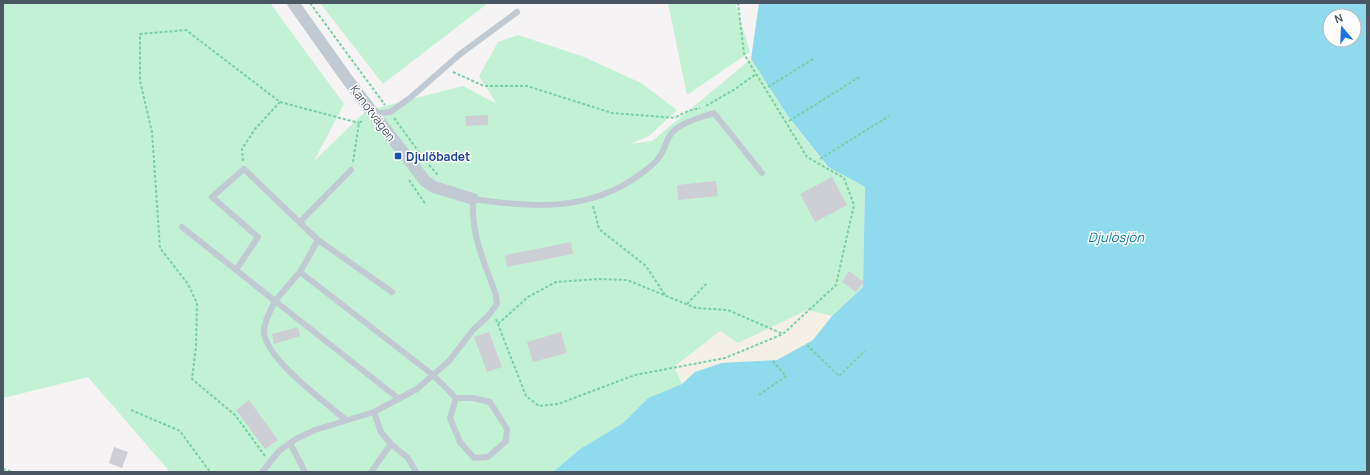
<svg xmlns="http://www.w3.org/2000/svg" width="1370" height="475" viewBox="0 0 1370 475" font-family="Manrope,sans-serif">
<rect width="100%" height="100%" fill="#f5f3f3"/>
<path fill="#c3f1d5" d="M3 3H270L344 104 314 161 366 111 463 86 497 104 479 76 498 42 518 35 584 57 641 83 677 110 649 136 630 144 652 141 751 59 788 116 827 167 865 187 863 287 832 316 813 340 682 384 648 398 623 423 580 449 553 472H170L88 377 3 398Z
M320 3H488L383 84Z
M668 3H735L750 52 687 95Z"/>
<path fill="#f5f0e5" d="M807 310 832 316 813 340 777 360 722 363 695 372 682 384 674 367 720 331 738 343Z"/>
<path fill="#90daee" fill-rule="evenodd" d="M759 3H1367V472H553L580 449 623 423 648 398 682 384 695 372 722 363 777 360 813 340 832 316 863 287 865 187 828 167 788 116 751 59ZM1330 16H1354V40H1330Z"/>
<path fill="#cdcfd5" d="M488 115V125L466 126 465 116Z
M832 177 847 205 815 222 800 194Z
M716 181 718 196 678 200 677 185Z
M571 242 573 254 507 267 505 255Z
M849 271 864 282 856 292 842 282Z
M298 327 300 336 274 344 272 334Z
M489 332 502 367 487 372 474 337Z
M561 332 567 353 533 362 527 342Z
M249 400 278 440 265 449 236 410Z
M114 447 128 452 122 468 109 463Z"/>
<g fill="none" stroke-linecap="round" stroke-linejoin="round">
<path stroke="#7ad0a6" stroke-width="2" stroke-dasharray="3 2" stroke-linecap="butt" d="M310 3 385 105
M453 72 484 86H527L612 113 676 118
M768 87 813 59
M706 106 735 89 756 74
M676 117 688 111 700 108
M394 118 419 152
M789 121 861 76
M820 159 889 116
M243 161 242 149 255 129 280 102
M353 162 359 123 364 120
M429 165 438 175
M409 180 426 205
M593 206 599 229 646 266 665 295
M687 304 707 283
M496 319 526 396 539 406 558 404 635 375 725 358 783 334 836 285 854 205 844 178 807 157 744 54 738 3
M498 324 528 297 556 282 599 279 627 280 696 308 728 310 783 334
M807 345 839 376 865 351
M759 395 786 376 772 360
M131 410 180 431 210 472
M265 456 235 415 192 379 196 346 197 303 188 284 160 248 152 132 140 81V34L186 30 280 102 359 123
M3 469 13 472"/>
<path stroke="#c1cad2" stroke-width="6" d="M374 114 390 112 410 98 459 55 517 12
M300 222 351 170
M182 227 236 270
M318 240 244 169 212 197 258 237 236 270 275 301C271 310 263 323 264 333 267 360 325 402 346 420
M300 272 275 301 399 399
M392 292 318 240 300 272 433 375 456 398H473L490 402 507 429 506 441 488 457 474 458 460 442 450 418 456 398
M374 412 381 432 391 444 408 458 416 472
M290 443 305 472
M262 472 279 451 296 439 315 430 374 412 417 389 449 361 473 330 488 316 497 304 496 295C484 261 471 236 473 199 539 209 598 212 652 165 662 157 664 147 669 137 676 123 700 118 714 113L762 173
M371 472 391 444"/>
<path stroke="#c1cad2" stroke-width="12" d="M293 3 347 79 425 181 434 187 473 199"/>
</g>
<rect fill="#1a4fb4" stroke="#fff" stroke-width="1.5" x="394" y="152" width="8" height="8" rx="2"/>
<g text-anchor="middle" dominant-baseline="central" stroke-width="3" stroke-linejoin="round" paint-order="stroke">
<g font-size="12" fill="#4a5661" stroke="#fff">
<text transform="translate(373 113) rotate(53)">Kanotvägen</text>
</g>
<g font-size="12" font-weight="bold" fill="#164399" stroke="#fff" text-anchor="start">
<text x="406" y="156">Djulöbadet</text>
</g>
<g font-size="13" font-style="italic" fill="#0c7c9b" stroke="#fff">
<text x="1116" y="237">Djulösjön</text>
</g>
</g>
<rect width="1370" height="475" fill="none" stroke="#4a5661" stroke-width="8"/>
<g transform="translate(1342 28) rotate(341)"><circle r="19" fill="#ffffff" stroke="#b7bbc0"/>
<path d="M0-3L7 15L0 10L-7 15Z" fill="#1a73e8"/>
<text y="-6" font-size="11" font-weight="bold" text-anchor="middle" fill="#4a5661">N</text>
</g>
</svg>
